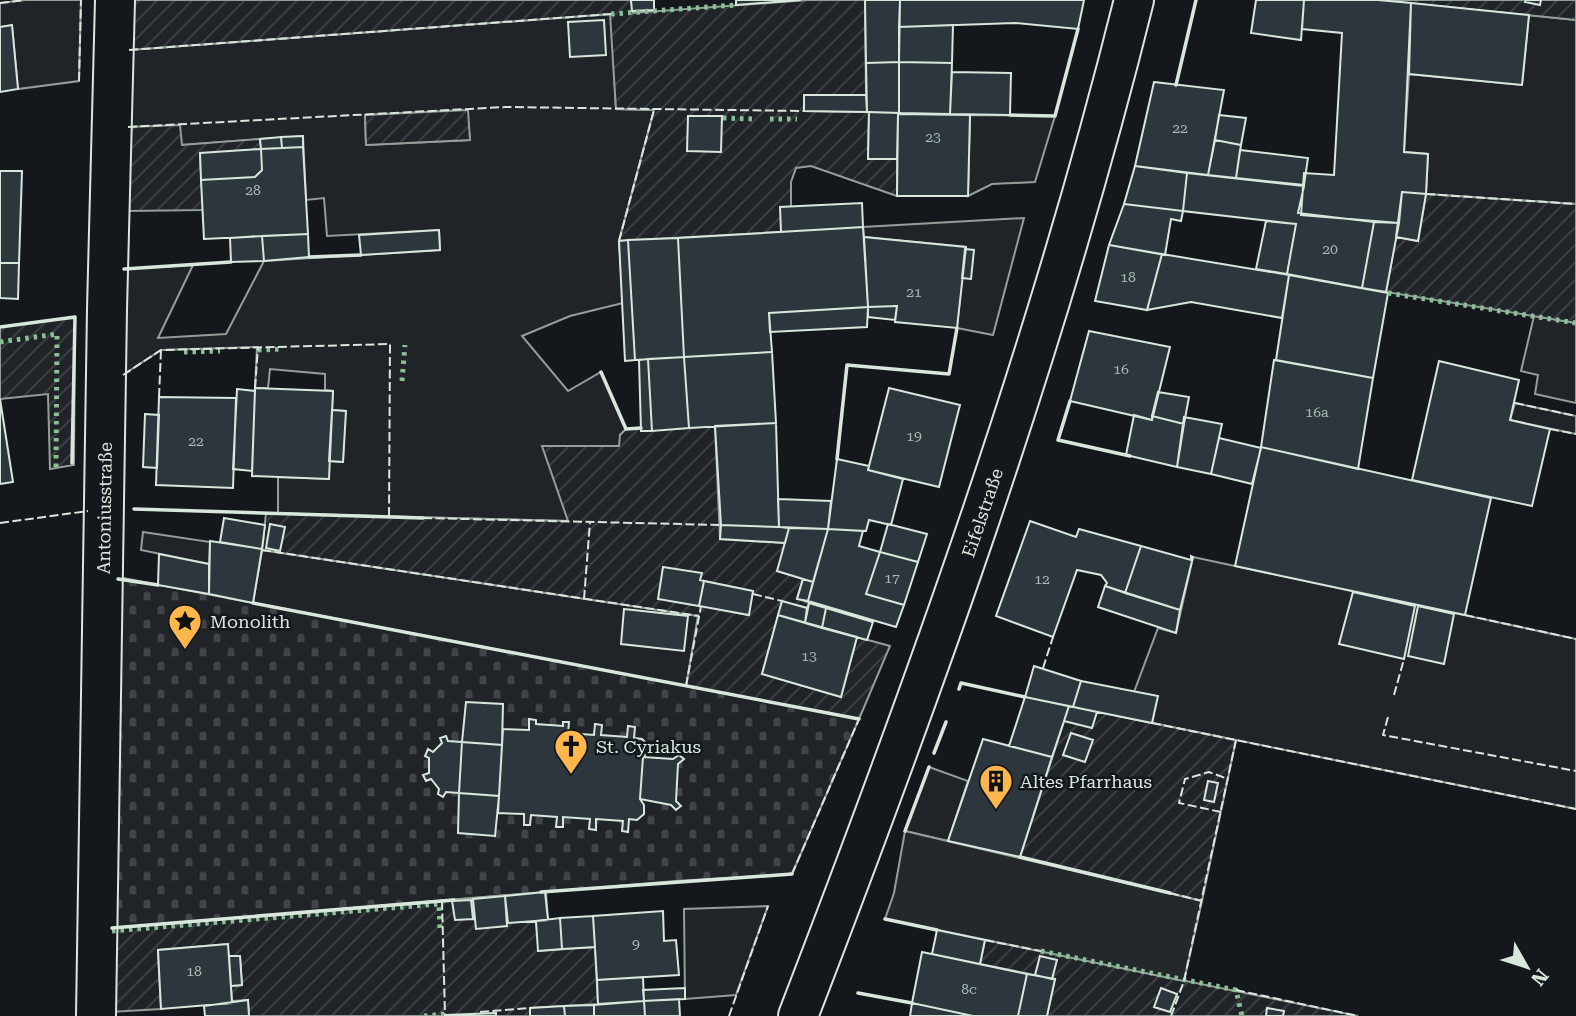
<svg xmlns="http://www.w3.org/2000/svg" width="1576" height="1016" viewBox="0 0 1576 1016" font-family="'Roboto Serif',serif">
<defs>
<pattern id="cemetery-stones" width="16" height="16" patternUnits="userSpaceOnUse" patternTransform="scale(1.75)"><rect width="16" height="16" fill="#202428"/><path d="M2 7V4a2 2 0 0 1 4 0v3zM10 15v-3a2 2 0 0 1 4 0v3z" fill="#404447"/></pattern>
<pattern id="garden-furrows" width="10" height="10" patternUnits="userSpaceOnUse" patternTransform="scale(1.75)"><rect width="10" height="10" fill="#202428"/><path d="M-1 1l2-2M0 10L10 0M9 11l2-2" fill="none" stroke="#404447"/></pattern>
</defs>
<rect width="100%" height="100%" fill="#14181c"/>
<path fill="#202428" stroke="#939e99" stroke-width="2" fill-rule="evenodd" d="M25 0H81L79 81 18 89 12 26 0 27V3Z
M611 14 616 109 654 110 619 241 623 303 570 316 522 336 568 391 601 372 626 429 620 435V446L569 521 278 514V477L329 479V461L343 462 345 411 332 410 333 391 325 390V374L270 369 268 388H255L257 347 161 350 123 375 124 269 193 265 158 338 226 334 264 261 440 250 439 230 327 236 324 198 306 200 303 136 181 145 128 127 129 50ZM467 110 470 140 366 145 365 115Z
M1529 15 1576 20V204L1426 194 1428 154 1404 152 1409 74 1522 85Z
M970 115 1055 116 1035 182 992 184 968 196Z
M1024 218 993 335 957 328 965 247 864 237 863 227Z
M1534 316 1576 323V403L1535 394 1538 375 1521 371Z
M1515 403 1576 416V434L1510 420Z
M143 532 210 542 209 564 141 550Z
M262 550 699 616 686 686 253 603Z
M1193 557 1576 639V809L1152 723 1157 696 1134 692 1158 628 1176 633Z
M929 767 968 781 948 841 905 831Z
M768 906 736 995 685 999 684 909Z"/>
<path fill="url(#cemetery-stones)" stroke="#939e99" stroke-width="2" d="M118 577 859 719 792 874 676 881 112 928Z"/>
<path fill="url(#garden-furrows)" stroke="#939e99" stroke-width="2" fill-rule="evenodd" d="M131 0H631L633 13 808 0H865L866 95H804V111L869 112 868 159H897V196L811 166 796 168 791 182V207L781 232 619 241 654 110 616 109 610 14 129 50Z
M1378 0H1576V20Z
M468 110 470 140 366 145 365 115Z
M180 125 182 145 260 139 261 149 200 154 203 210 127 211 128 127Z
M1426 194 1576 204V323L1386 292 1396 237 1418 241Z
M75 317 74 465 50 469 48 394 0 399V327Z
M715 426 720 539 785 543 778 571 803 579 797 598 809 603 807 608 782 602 762 674 841 697 857 637 890 646 859 719 686 686 698 616 262 550 266 513 568 521 542 446H619L620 435 626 429 641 428V431ZM704 581 753 591 748 615 699 605Z
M1069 706 1236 740 1202 901 1020 857Z
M546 892 548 920 536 921 539 951 595 947 598 1004 530 1008V1016H249L248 1000 232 1001 231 986 242 985 240 957 229 956 227 944 158 950 161 1009 110 1012 112 928Z
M985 940 1358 1016H1047L1055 979 980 964Z"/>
<path fill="#24282b" stroke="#939e99" stroke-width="2" d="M905 831 1202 901 1184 981 885 919 894 893Z"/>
<path fill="#2c363c" stroke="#d8e6dc" stroke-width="2" d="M631 0H654V10L632 11Z
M736 0H801L736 5Z
M865 0H900L899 62 866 63Z
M900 0H1084L1078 29 1015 23 899 27Z
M1256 0H1304L1301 40 1251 33Z
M1304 0H1378L1411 3 1404 152 1428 154 1426 194 1402 192 1399 223 1301 215 1304 173 1334 175 1342 33 1302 29Z
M1526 0H1541L1540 5 1525 2Z
M1411 3 1529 15 1522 85 1409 74Z
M604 20 606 55 570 57 568 22Z
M12 25 18 89 0 92V27Z
M953 25 952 63 899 62V27Z
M899 62 952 63 950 114 899 113Z
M899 62V113L867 112 866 63Z
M952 72 1011 73 1010 115 950 114Z
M1154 82 1224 90 1208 175 1135 166Z
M804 95H866L867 112 804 111Z
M869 112 899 113 898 114 897 159H868Z
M898 114 970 115 968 196H897Z
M1219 115 1246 118 1241 145 1215 140Z
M688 116H722L721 152 687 151Z
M303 136V147L282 148 281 137Z
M281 137 282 148 261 149 260 139Z
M1215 140 1241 145 1236 178 1208 175Z
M303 147 308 234 204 239 201 180 255 177 262 170 261 149Z
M261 149 262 170 255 177 201 180 200 153Z
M1240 150 1308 158 1304 185 1236 178Z
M1135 166 1187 173 1183 211 1124 204Z
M0 171H22L19 263H0Z
M1187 173 1304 186 1298 213 1374 222 1362 288 1287 274 1296 224 1183 211Z
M1402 192 1426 194 1418 241 1396 237Z
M862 203 863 227 781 232 780 207Z
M1124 204 1183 211 1181 221 1171 219 1165 255 1109 245Z
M1266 221 1296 224 1287 274 1256 269Z
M1374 222 1399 223 1386 292 1362 288Z
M863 227 868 307 769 313 772 352 684 357 678 238Z
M439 230 440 250 361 255 359 235Z
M308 234 309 257 264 261 262 236Z
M262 236 264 261 231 262 230 238Z
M864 237 966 247 957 328 895 322 897 306 868 307Z
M678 238 684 357 635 360 628 240Z
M628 240 635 360 625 361 619 241Z
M1109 245 1162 254 1147 310 1095 301Z
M965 249 974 250 971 279 962 278Z
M1162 254 1289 275 1282 318 1191 302 1147 310Z
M0 263H19L18 299 0 298Z
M1289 275 1388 293 1373 378 1276 360Z
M897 306 895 320 868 317V307Z
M868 307 867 327 770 332 769 313Z
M1089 331 1170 347 1152 420 1070 401Z
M772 352 776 423 689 428 684 357Z
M684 357 689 428 652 431 648 359Z
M648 359 652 431H641L639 360Z
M1274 360 1373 378 1358 469 1261 447Z
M1439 361 1519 380 1510 420 1550 429 1532 506 1412 480Z
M255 388 333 391 329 479 252 476Z
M889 388 960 405 939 487 868 470Z
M237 389 255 391 252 471 233 469Z
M1158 392 1189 397 1184 424 1152 416Z
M159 397 236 398 233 488 156 485Z
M0 399 13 482 0 484Z
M332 410 346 411 343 462 329 461Z
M145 414 159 415 157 468 143 467Z
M1134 415 1152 420V416L1184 424 1177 467 1126 455Z
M1184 417 1222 424 1211 474 1177 467Z
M776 423 779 527 721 525 715 426Z
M1219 438 1261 448 1252 484 1211 474Z
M1261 447 1491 498 1465 615 1235 566Z
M837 459 869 466 868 470 903 479 891 525 869 520 866 531 828 529Z
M778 499 831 501 828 529 779 527Z
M224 518 265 525 262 549 220 542Z
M1030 521 1076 537 1079 529 1141 546 1125 593 1105 586 1107 583 1101 575 1077 570 1053 637 996 616Z
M270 524 285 527 280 551 266 548Z
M888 524 927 534 918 562 880 552Z
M721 525 779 527 789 528 785 543 720 539Z
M789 528 828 529 813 582 777 571Z
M828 529 863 531 859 546 880 552 866 594 904 605 896 627 808 601Z
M210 541 262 549 253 603 209 594Z
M1141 546 1191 560V556L1193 557 1180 610 1125 593Z
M880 552 918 562 904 605 866 594Z
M159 554 209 564V594L158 585Z
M663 567 702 573 700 580 704 581 699 606 658 599Z
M803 579 813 582 808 601 797 599Z
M704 581 753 591 749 615 699 606Z
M1105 586 1180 610 1176 633 1098 607Z
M1353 592 1415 606 1404 659 1339 644Z
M782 601 807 608 805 623 778 615Z
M809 603 826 608 822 628 805 623Z
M1418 606 1454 614 1444 664 1408 656Z
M826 608 873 622 867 640 822 628Z
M624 609 688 616 684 651 621 644Z
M778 615 857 637 841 697 762 674Z
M1034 666 1081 681 1073 707 1025 697Z
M1081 681 1158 696 1152 723 1073 707Z
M1025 697 1069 706 1052 757 1009 746Z
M466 702 503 704 502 745 462 742Z
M1069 706 1097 712 1092 728 1064 721Z
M529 719 536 720V724L563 726V722H569L568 733 594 735 595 724 602 725 601 735 627 737 628 726 635 727 634 738 642 739 648 745 647 753 643 757 640 799 644 805V814L637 820 629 819 628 832 622 831 623 821 596 819V830L589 829 590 819 563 817V827H556L557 817 531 815 530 825H524V814L498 813 503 729 529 730Z
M1071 733 1093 740 1085 762 1063 755Z
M446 736 448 741 462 742 459 793 446 792 443 797 438 794 439 789 431 779 426 781 423 775 429 773V758L425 756 428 749 433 752 442 743 440 738Z
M983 739 1052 757 1020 857 948 841Z
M462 742 502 745 499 796 459 793Z
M679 755 684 759 678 764 676 801 681 806 676 810 671 805 640 799 643 757 673 759Z
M1208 781 1218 783 1214 802 1204 800Z
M459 793 499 796 495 836 458 833Z
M545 892 548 920 508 923 505 896Z
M505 896 507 926 476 929 473 899Z
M471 900 473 919 455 920 452 901Z
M663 911 664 941 676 940 679 975 597 980 593 916Z
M593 916 595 947 562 949 560 918Z
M560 918 562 949 538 951 536 921Z
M937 930 985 940 980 964 932 954Z
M228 944 232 1003 161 1009 158 950Z
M922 952 1027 974 1018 1016H973L912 1003Z
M229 956H240L242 985 231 986Z
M1040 956 1057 960 1052 979 1035 975Z
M1027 974 1055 979 1047 1016H1018Z
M643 977 644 1001 598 1004 597 980Z
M685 988V999L644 1001 643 990Z
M1161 988 1177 994 1170 1012 1154 1007Z
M679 999 680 1016H645L644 1001Z
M248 1000 249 1016H205L204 1006Z
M644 1001 645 1016H594V1005Z
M912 1003 973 1016H910Z
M594 1005V1016H565L564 1006Z
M564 1006 565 1016H530V1008Z
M1267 1008 1284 1011 1283 1016H1266Z
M496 1013V1016H446V1015Z"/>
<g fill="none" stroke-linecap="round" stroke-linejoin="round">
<defs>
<g id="street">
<path id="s1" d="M96 1016 107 309 115 0"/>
</g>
<g id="primary">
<path id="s2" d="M798 1016C926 684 1048 346 1134 0"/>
</g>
</defs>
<use href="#street" stroke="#d8e6dc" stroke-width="42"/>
<use href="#primary" stroke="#d8e6dc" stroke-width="42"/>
<use href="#street" stroke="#14181c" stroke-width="38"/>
<use href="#primary" stroke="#14181c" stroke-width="38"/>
<path stroke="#8ac095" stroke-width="5" stroke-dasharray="3.5 5" stroke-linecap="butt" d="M611 14 736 5
M723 118 753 119
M770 119H797
M1388 293 1576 323
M0 342 57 334 56 468
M258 350 283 349
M184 352 220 351
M402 381 405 345
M112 931 439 904 440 930
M1041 951 1236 990 1242 1016
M424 1016 445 1014"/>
<path stroke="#d8e6dc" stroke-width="2" stroke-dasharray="9 3.5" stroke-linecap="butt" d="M0 3 25 0
M129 50 611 14
M79 81 81 0
M128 127 506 107 804 111
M1426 194 1576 204
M619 241 654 110
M123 375 161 350 390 344 389 518
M255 388 258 347
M159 397 161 350
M1515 403 1576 416
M1550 429 1576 434
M423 518 721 525
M0 523 88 511
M262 550 699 616
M753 594 782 601
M584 599 590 522
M1465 615 1576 639
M1043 668 1053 637
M686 686 701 606
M1394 695 1404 659
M1388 717 1383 735 1576 771
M1152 723 1576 809
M1221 812 1179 803 1185 779 1209 772 1228 779
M792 874 859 719
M1170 893 1202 901
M442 901 445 1016
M985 940 1041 951
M1236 990 1358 1016
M480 1012 530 1008
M729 1016 768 906
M1171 1016 1184 981 1236 740"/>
<path stroke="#d8e6dc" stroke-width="3.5" d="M1176 85 1196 0
M1010 115 1055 116 1078 29
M309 257 361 255
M124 269 231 262
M0 327 75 317 72 463
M601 372 626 429 641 428
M1070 401 1058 440 1130 456
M837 459 847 365 949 374 957 328
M134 509 423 518
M118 579 158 585
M253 603 859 719
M959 689 961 683 1025 697
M934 753 946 722
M905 831 929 767
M1020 857 1170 893
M541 892 792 874
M885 919 937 930
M112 928 454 900
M858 993 912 1003"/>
</g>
<defs>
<symbol id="sight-pin" viewBox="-11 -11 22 30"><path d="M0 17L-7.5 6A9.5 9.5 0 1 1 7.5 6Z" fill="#ffb74d" stroke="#14181c"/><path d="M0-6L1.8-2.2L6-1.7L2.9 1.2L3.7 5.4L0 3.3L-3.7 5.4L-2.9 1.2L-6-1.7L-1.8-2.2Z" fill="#111"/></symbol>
<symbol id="church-pin" viewBox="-11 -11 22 30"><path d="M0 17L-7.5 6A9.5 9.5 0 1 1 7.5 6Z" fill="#ffb74d" stroke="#14181c"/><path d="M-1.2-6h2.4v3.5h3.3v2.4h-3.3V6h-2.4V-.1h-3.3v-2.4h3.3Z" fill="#111"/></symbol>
<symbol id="building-pin" viewBox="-11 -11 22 30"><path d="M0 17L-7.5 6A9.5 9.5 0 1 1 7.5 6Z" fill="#ffb74d" stroke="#14181c"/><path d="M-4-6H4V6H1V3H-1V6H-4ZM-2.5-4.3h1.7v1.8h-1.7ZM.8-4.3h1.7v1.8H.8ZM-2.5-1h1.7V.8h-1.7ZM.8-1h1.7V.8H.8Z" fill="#111"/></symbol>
</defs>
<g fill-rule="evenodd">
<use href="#sight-pin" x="166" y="602" width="38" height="52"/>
<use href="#church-pin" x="552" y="727" width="38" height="52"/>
<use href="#building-pin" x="977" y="762" width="38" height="52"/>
</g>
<g text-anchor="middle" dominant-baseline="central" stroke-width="5" stroke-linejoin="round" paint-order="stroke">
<g font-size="14" fill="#adbab4">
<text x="1180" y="128">22</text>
<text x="933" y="137">23</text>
<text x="253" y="190">28</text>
<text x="1330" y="249">20</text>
<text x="1128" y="277">18</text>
<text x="914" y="292">21</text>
<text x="1121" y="369">16</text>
<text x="1317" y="412">16a</text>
<text x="914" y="436">19</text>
<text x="196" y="441">22</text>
<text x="892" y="578">17</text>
<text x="1042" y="579">12</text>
<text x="809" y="656">13</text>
<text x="636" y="944">9</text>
<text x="194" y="971">18</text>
<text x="969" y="989">8c</text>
</g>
<g font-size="18" fill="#d8e6dc" stroke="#14181c">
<text stroke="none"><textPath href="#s1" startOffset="508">Antoniusstraße</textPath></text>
<text stroke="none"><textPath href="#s2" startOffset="536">Eifelstraße</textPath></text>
</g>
<g font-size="18" fill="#d8e6dc" stroke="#14181c" text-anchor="start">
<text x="210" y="621">Monolith</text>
<text x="596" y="746">St. Cyriakus</text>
<text x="1020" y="781">Altes Pfarrhaus</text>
</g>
</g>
<g transform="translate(1527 967) rotate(129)" stroke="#14181c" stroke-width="5" paint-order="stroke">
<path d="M0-5L12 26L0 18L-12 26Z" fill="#d8e6dc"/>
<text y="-10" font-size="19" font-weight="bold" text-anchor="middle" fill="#d8e6dc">N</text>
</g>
</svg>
